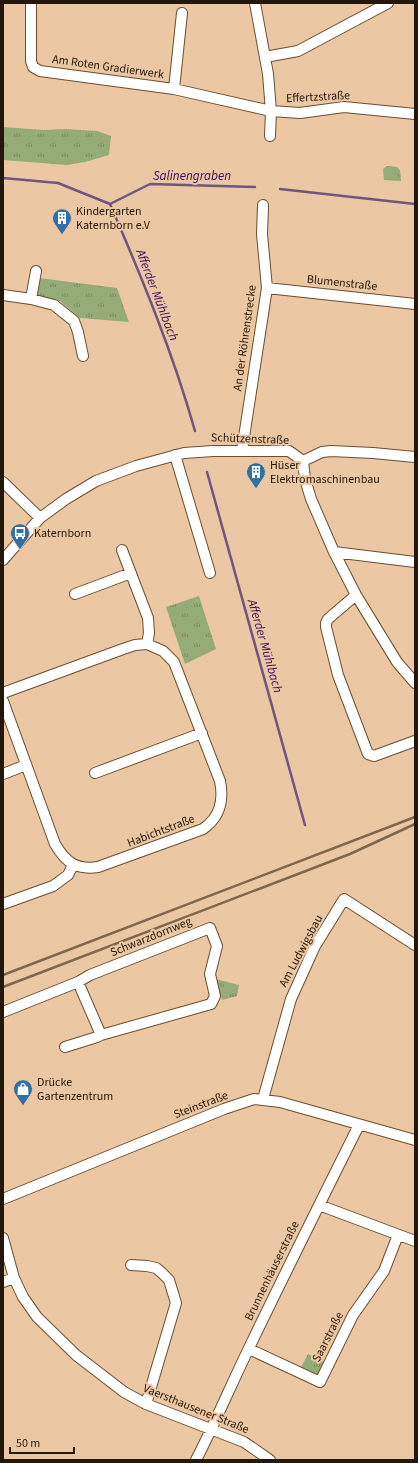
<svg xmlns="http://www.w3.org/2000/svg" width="418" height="1463" viewBox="0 0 418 1463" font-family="'Source Sans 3',sans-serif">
<defs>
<pattern id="park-tufts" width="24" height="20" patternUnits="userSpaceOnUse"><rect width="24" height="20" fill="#96ac78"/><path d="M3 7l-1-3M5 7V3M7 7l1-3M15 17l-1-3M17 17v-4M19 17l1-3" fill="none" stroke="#7a8b61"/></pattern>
</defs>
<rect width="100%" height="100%" fill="#ebc7a3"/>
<path fill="url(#park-tufts)" d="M3 127 44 130 66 129 97 131 111 136 109 155 85 162 67 165 3 160Z
M387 166 397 167 400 170 401 181 384 180 383 169Z
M39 278 117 288 129 322 80 318 60 301 40 298 37 293Z
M199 596 216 649 185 664 166 607Z
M215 979 239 985 237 996 222 1000Z
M308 1354 326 1363 320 1375 314 1376 300 1369Z"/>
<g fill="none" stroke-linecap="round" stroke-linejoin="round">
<path stroke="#70557e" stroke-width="2.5" d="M3 178 58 183 110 204C142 278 173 353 195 431
M280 189 415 204
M110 204 150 184 255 187
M207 472 305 825"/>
<defs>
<path id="minor" d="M31 3V61L33 67 40 71 174 89 271 111 268 74 255 3
M265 57 298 51 388 3
M174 89 182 13
M270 136 271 111 300 113 344 107 415 114
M267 288 415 304
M3 295 31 299 54 305 74 321 78 332 83 356
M31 299 36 271
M242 450 267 288 262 234 263 205
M175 455 210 573
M303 461 305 479 311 499 334 552 356 595 397 662 415 683
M303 461 322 452 331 451 373 453 415 457
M3 482 40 518
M334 552 415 562
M3 560 40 518 66 499 96 481 136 466 184 453 213 451H289L303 461
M75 594 131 573
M356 595 328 619 326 623V627L338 675 368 754 374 756 415 741
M3 693 123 649 135 645 147 644
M3 701 55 844C66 863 77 870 98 867L203 829C220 817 224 801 220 781L174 662 163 651 147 644 149 633 148 618 122 550
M95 773 202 733
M3 774 26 765
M3 904 53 886 68 875 73 865
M3 1012 78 982 90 975 210 928 217 946 210 974 215 996 211 1004 101 1035 78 982
M65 1047 97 1037 101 1035
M263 1099 291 999 315 946 344 899 415 945
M3 1199 224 1109 254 1099 280 1102 415 1140
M319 1205 415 1241
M3 1238 14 1278 3 1282
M131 1265 147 1266 156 1268 161 1272 169 1280 176 1303 146 1404
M14 1278 23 1297 37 1317 76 1355 124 1392 146 1404 244 1442 270 1460
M249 1349 320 1382 353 1315 384 1271 398 1235
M196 1460C215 1423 231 1385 249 1348 285 1273 322 1199 359 1125"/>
</defs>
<use href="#minor" stroke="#6c4e2d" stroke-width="12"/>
<use href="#minor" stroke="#fff" stroke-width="10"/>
<path stroke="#7e664f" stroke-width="2.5" d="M3 975 415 817
M3 987 350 854 415 824"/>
</g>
<defs>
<symbol id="building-pin" viewBox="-11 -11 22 30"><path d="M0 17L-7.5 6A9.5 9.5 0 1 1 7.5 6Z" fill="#2f70a7" stroke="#ebc7a3"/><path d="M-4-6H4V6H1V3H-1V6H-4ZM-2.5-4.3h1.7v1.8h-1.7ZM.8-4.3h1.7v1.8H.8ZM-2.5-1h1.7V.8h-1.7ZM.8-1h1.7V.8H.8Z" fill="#fff"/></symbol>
<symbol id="bus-pin" viewBox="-11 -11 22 30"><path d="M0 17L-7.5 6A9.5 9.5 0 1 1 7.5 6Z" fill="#2f70a7" stroke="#ebc7a3"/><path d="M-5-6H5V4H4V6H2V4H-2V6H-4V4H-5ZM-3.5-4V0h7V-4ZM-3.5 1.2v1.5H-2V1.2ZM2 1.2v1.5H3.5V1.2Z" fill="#fff"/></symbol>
<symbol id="shop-pin" viewBox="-11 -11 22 30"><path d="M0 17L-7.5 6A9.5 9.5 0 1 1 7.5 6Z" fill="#2f70a7" stroke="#ebc7a3"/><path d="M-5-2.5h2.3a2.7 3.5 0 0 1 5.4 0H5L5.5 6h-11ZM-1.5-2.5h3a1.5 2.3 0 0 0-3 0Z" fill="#fff"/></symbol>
</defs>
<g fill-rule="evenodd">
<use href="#building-pin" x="51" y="207" width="22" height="30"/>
<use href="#building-pin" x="245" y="461" width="22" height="30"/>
<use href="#bus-pin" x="9" y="522" width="22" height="30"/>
<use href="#shop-pin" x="12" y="1078" width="22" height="30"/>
</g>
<g text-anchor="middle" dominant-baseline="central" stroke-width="4" stroke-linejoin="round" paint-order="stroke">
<g font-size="12" fill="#24170a" stroke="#ebc7a3">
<text transform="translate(108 67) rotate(8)">Am Roten Gradierwerk</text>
<text transform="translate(318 97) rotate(-3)">Effertzstraße</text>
<text transform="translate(342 283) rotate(6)">Blumenstraße</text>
<text transform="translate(245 338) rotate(-82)">An der Röhrenstrecke</text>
<text transform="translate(250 439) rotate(2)">Schützenstraße</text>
<text transform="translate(161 831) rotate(-21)">Habichtstraße</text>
<text transform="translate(151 937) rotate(-22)">Schwarzdornweg</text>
<text transform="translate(301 951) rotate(-62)">Am Ludwigsbau</text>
<text transform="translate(201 1105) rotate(-21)">Steinstraße</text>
<text transform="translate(272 1271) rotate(-64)">Brunnenhäuserstraße</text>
<text transform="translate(328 1337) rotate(-63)">Saarstraße</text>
<text transform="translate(196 1409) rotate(22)">Vaersthausener Straße</text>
</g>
<g font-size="12" fill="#24170a" stroke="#ebc7a3" text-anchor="start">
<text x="76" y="211">Kindergarten<tspan x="76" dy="14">Katernborn e.V</tspan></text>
<text x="270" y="465">Hüser<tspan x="270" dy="14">Elektromaschinenbau</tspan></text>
<text x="34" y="533">Katernborn</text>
<text x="37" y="1082">Drücke<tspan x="37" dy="14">Gartenzentrum</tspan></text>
</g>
<g font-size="13" font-style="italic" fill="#3c0c5c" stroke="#ebc7a3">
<text x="192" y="176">Salinengraben</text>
<text transform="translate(157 295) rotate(69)">Afferder Mühlbach</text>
<text transform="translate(265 646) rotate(74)">Afferder Mühlbach</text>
</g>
</g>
<rect width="418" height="1463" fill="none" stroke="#24170a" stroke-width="8"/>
<path d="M10 1447v6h64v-6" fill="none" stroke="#24170a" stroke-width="2"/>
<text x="16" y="1447" font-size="12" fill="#24170a" stroke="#ebc7a3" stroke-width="3" paint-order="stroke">50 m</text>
</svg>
